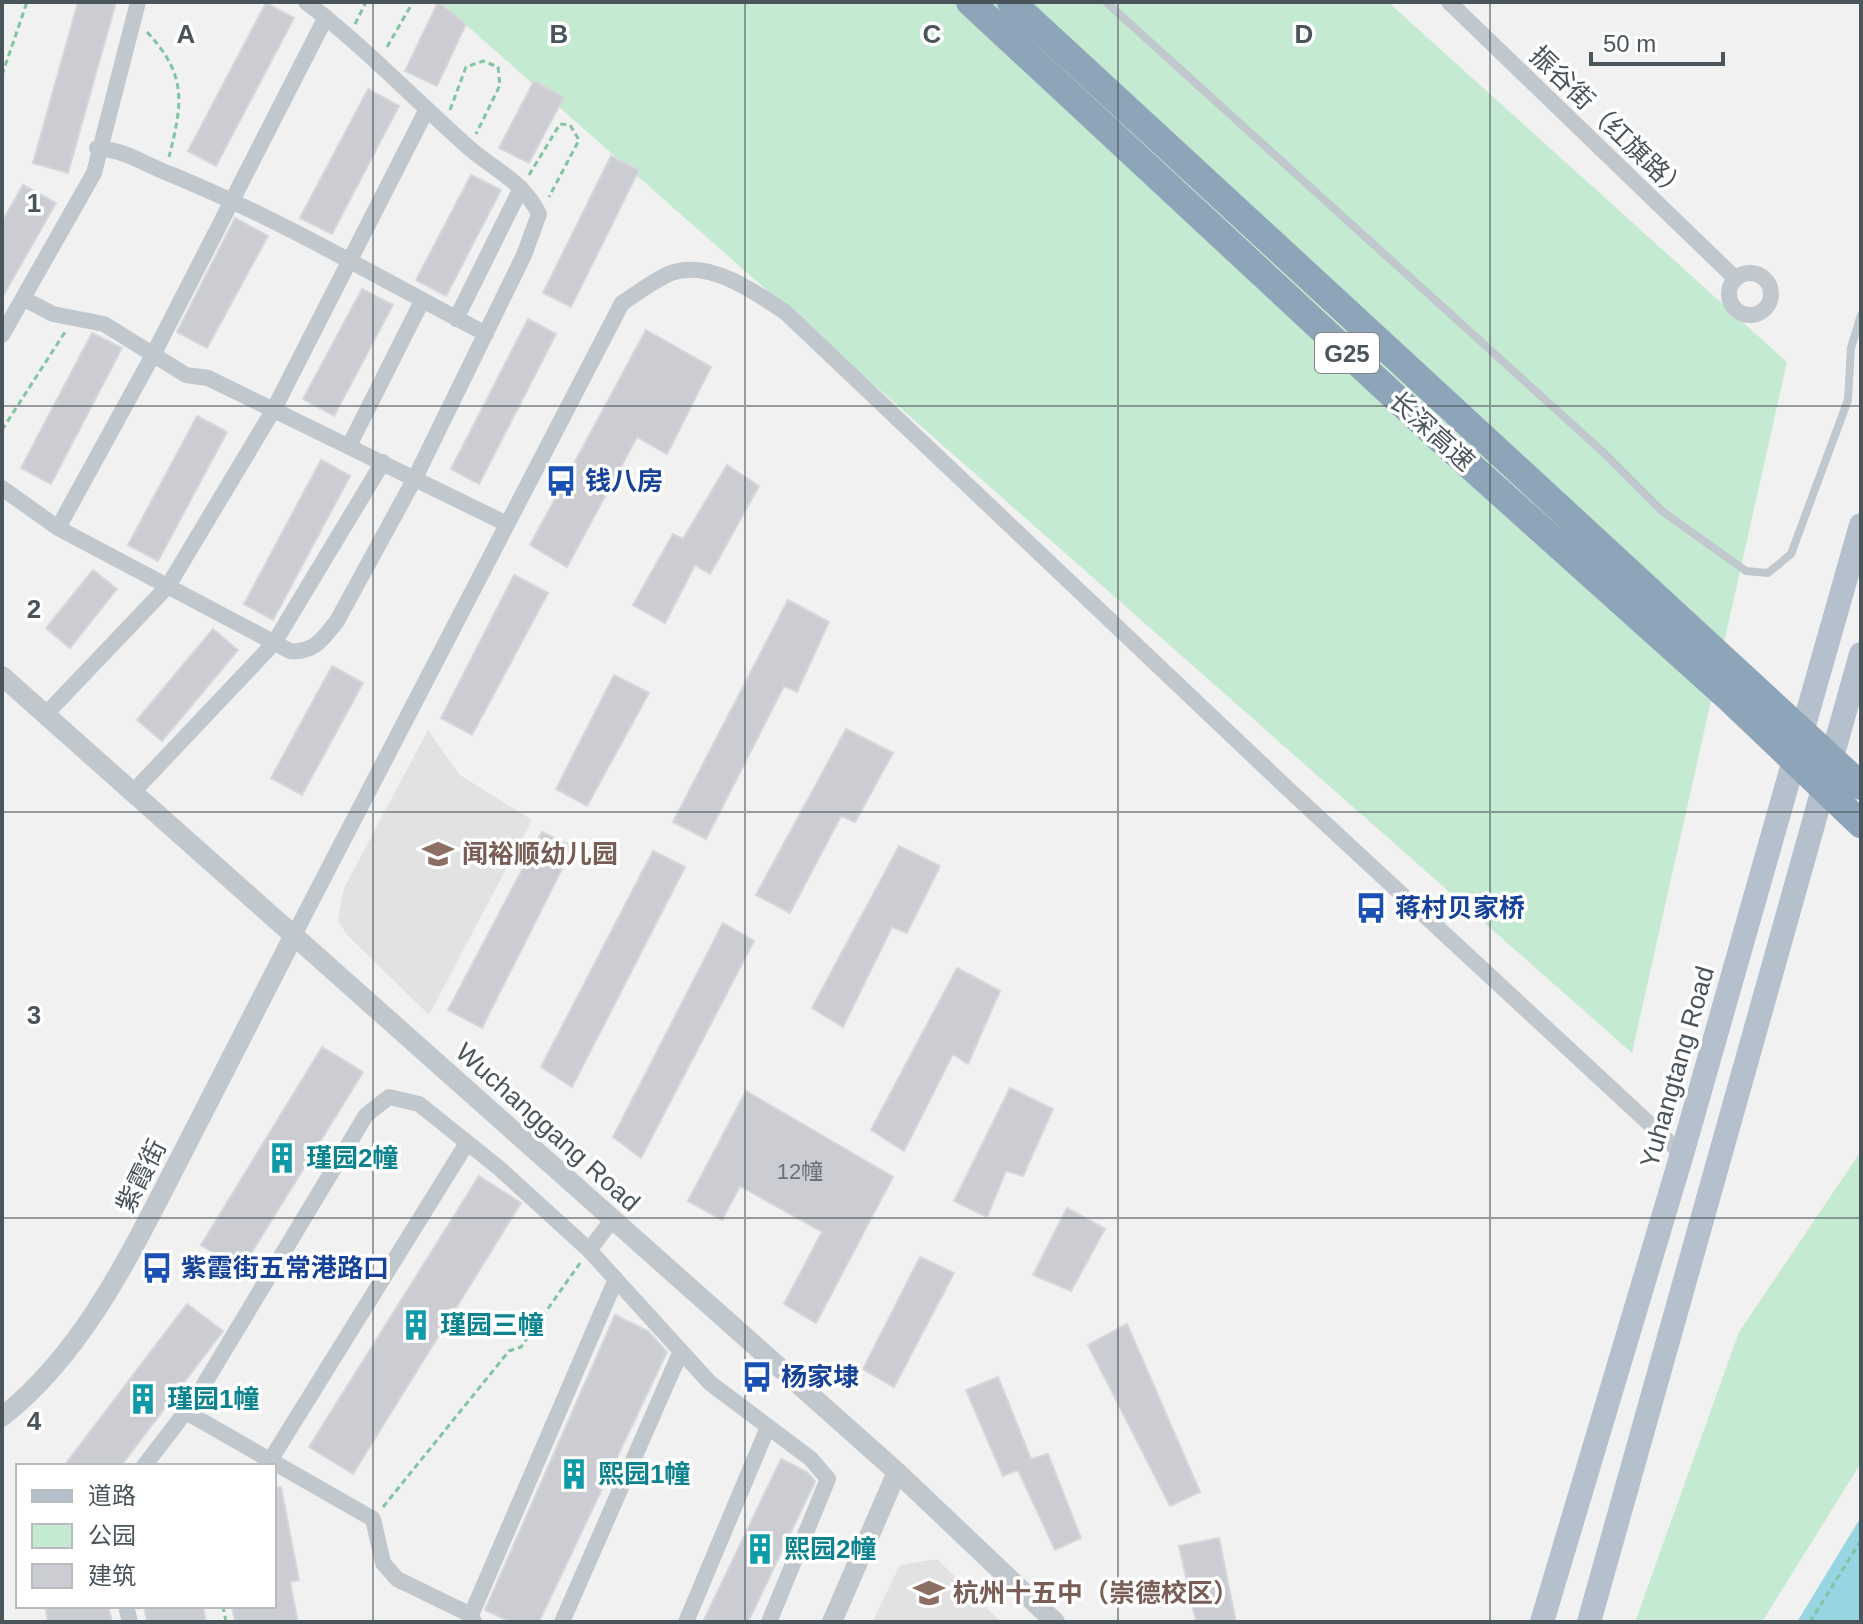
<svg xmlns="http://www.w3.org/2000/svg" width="1863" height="1624" viewBox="0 0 1863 1624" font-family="Helvetica,'Noto Sans SC',sans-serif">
<rect width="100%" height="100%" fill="#f2f1f1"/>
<path fill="#e3e2e2" d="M428 730 460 775 532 820 429 1015 347 935 338 920 344 888Z
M937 1559 1001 1622H872L900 1565Z"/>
<path fill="#c5ead2" d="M440 2H1388L1787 362 1632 1053Z
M1861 1151V1463L1762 1622H1635L1739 1332Z"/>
<path fill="#97d5e2" d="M1861 1517V1622H1797Z"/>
<path fill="#cbcdd2" stroke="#d5d7db" stroke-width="2" d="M78 2H116L68 173 33 163Z
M438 2 466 24 437 86 405 71Z
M266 3 294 18 216 166 188 151Z
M534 81 564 97 529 163 499 148Z
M368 89 399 106 332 234 300 218Z
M611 156 639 170 571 307 543 293Z
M471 175 501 190 446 296 416 280Z
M23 185 56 203 2 298V222Z
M235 218 268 236 207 348 177 332Z
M362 289 393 305 334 416 303 399Z
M528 319 556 334 479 484 451 469Z
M646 330 711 367 667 454 637 437 567 567 530 545Z
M92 333 122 348 51 484 21 468Z
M197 416 227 432 158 561 128 545Z
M321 460 350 476 273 620 244 604Z
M727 465 759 486 710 574 695 565 665 623 633 605 673 534 683 539Z
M93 570 117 589 70 648 46 628Z
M514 575 548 593 472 735 441 718Z
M788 600 829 622 797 692 784 686 706 839 673 822Z
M213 629 238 650 162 741 137 720Z
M332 666 363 683 302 795 271 778Z
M614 675 649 693 587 806 556 789Z
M846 729 893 753 855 822 841 816 790 913 756 895Z
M542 832 573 847 482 1028 448 1010Z
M899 846 940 866 907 933 892 927 843 1027 812 1008Z
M653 851 685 867 572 1087 541 1067Z
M723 923 754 941 641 1158 613 1137Z
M957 968 1000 991 968 1064 953 1054 904 1151 871 1130Z
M322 1047 363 1072 241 1270 201 1245Z
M1010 1088 1053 1109 1023 1176 1006 1171 987 1217 954 1201Z
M746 1091 893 1177 816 1323 784 1304 822 1232 740 1186 722 1220 688 1201Z
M479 1176 521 1203 353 1474 309 1447Z
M1067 1208 1105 1229 1071 1291 1033 1275Z
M920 1257 954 1273 894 1387 863 1369Z
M187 1304 223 1331 121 1466H64Z
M615 1315 648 1331 667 1352 539 1622H511L485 1610Z
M1127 1324 1200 1492 1170 1506 1088 1345Z
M998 1377 1031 1459 1048 1454 1081 1538 1055 1550 1018 1470 1003 1476 966 1390Z
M781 1459 807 1472 815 1481 813 1486 748 1622H703Z
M281 1487 299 1580 290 1582 298 1622H235L232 1606H274V1488Z
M1219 1538 1236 1622H1196L1179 1546Z
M45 1606H108L112 1622H48Z
M144 1606H203L206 1622H147Z"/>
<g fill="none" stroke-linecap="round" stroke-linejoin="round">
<path stroke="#81c4a0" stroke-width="3" stroke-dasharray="6 4" stroke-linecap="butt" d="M355 24 366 2
M147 32C187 75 183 102 169 157
M387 47 413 2
M2 75 27 2
M450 110 466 67 483 61 498 67 500 85 476 134
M529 175 560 124 570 125 579 140 549 197
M2 430 65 332
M383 1507 509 1351 521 1347 580 1263
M223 1606 226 1622
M1810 1622 1861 1540"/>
<path stroke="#c0c8cd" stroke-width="8" d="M1106 2 1604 453 1662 511 1746 571 1768 573 1791 554 1848 400 1851 348 1861 315"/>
<path stroke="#c0c8cd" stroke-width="16" d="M1449 2 1736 279
M97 148C131 152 141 163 170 174 280 219 381 279 486 334
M1729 294a21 21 0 1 1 42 0a21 21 0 1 1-42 0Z
M24 299 53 314 104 324 186 375 208 378 507 524
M456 319 521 188
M2 335 94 173 138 2
M349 446 422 301
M2 488 58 528 290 651C314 653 323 639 337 621L415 478 524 255 539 214C523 181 494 170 468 147 414 99 363 45 306 2
M58 528 154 353 326 17
M46 714 168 586 274 409 427 109
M133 792 274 643 383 462
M294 935 622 303C638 293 654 280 671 273 709 259 755 292 785 312L1287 788 1682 1154
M589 1250 613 1219
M186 1412 373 1519 383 1563 397 1579 471 1615 474 1622
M271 1459 467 1143
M144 1466 194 1401 366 1115 389 1097 419 1104 499 1168 589 1250 710 1383 811 1459 828 1479 769 1622
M126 1606 130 1622
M471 1615 616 1279
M562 1622 681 1351
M686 1622 768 1427"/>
<path stroke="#c0c8cd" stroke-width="20" d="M2 676 897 1472 1055 1622
M2 1417C87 1350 134 1246 183 1152 220 1080 257 1008 294 935
M832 1622 897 1472"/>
<path stroke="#b4c0cb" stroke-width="24" d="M1542 1622 1682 1154 1861 525
M1589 1622 1861 654"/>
<path stroke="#8ea4b9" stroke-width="28" d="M970 2 1438 437 1729 698 1861 824
M1011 2 1861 786"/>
</g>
<path fill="none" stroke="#4a545b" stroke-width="2" stroke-opacity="0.55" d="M373 2V1622M745 2V1622M1118 2V1622M1490 2V1622M2 406H1861M2 812H1861M2 1218H1861"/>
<defs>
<symbol id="bus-bare" viewBox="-9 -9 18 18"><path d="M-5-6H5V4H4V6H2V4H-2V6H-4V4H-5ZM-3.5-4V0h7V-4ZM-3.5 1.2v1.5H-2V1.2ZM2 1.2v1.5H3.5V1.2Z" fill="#1a4fb4" stroke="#fff" stroke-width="2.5" paint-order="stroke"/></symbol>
<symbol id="school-bare" viewBox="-9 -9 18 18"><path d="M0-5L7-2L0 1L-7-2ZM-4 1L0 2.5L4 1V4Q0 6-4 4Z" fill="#8d6e63" stroke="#fff" stroke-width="2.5" paint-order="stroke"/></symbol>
<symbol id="building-bare" viewBox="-9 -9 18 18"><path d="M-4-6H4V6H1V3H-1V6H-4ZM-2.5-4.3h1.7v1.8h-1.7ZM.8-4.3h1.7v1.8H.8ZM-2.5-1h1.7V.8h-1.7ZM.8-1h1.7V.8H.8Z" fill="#0f9aa8" stroke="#fff" stroke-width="2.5" paint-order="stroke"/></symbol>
</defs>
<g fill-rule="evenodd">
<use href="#bus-bare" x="539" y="459" width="44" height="44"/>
<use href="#school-bare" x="416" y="832" width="44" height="44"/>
<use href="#bus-bare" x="1349" y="886" width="44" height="44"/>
<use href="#building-bare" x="260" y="1136" width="44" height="44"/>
<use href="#bus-bare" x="135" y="1246" width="44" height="44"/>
<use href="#building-bare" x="394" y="1303" width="44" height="44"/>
<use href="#bus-bare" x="735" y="1355" width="44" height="44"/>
<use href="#building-bare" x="121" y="1377" width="44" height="44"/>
<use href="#building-bare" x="552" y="1452" width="44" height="44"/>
<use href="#building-bare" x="738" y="1527" width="44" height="44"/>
<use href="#school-bare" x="907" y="1571" width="44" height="44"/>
</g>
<g text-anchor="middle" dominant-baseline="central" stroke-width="7" stroke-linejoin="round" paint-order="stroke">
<g font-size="22" fill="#6a7279">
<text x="800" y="1171">12幢</text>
</g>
<rect fill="#fff" stroke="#80878c" stroke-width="2" x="1315" y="333" width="64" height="40" rx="6"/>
<g font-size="24" font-weight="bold" fill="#4a545b">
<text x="1347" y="353">G25</text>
</g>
<g font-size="26" fill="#4a545b" stroke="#fff">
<text transform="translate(1609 123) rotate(44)">振谷街（红旗路）</text>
<text transform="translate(1432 431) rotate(42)">长深高速</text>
<text transform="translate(1677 1067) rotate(-74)">Yuhangtang Road</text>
<text transform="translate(548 1127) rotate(42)">Wuchanggang Road</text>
<text transform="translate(141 1176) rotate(-63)">紫霞街</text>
</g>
<g font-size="26" font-weight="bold" fill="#164399" stroke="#fff" text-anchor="start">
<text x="585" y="481">钱八房</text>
<text x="1395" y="908">蒋村贝家桥</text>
<text x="181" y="1268">紫霞街五常港路口</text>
<text x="781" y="1377">杨家埭</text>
</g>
<g font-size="26" font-weight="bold" fill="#785e54" stroke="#fff" text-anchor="start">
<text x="462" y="854">闻裕顺幼儿园</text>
<text x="953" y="1593">杭州十五中（崇德校区）</text>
</g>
<g font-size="26" font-weight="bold" fill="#0d838f" stroke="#fff" text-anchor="start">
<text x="306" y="1158">瑾园2幢</text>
<text x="440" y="1325">瑾园三幢</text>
<text x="167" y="1399">瑾园1幢</text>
<text x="598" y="1474">熙园1幢</text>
<text x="784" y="1549">熙园2幢</text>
</g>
</g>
<g font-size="26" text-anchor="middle" font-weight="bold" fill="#4a545b" stroke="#fff" stroke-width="7" stroke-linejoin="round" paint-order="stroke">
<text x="186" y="43">A</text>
<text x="559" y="43">B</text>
<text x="932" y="43">C</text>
<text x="1304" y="43">D</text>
<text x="34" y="212">1</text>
<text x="34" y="618">2</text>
<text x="34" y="1024">3</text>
<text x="34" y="1430">4</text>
</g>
<rect width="1863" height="1624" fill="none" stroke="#4a545b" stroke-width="8"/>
<rect x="16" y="1464" width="260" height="144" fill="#ffffff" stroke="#b7bbbd" stroke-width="2"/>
<rect x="32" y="1490" width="40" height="12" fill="#b4c0cb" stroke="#b7bbbd" stroke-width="2"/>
<text x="88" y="1504" font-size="24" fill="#4a545b">道路</text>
<rect x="32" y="1524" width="40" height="24" fill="#c5ead2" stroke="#b7bbbd" stroke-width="2"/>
<text x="88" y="1544" font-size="24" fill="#4a545b">公园</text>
<rect x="32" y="1564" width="40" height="24" fill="#cbcdd2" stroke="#b7bbbd" stroke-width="2"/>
<text x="88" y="1584" font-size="24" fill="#4a545b">建筑</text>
<path d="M1591 52v12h132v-12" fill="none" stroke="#4a545b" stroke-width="4"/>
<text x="1603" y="52" font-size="24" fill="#4a545b" stroke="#ffffff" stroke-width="6" paint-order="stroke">50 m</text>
</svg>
